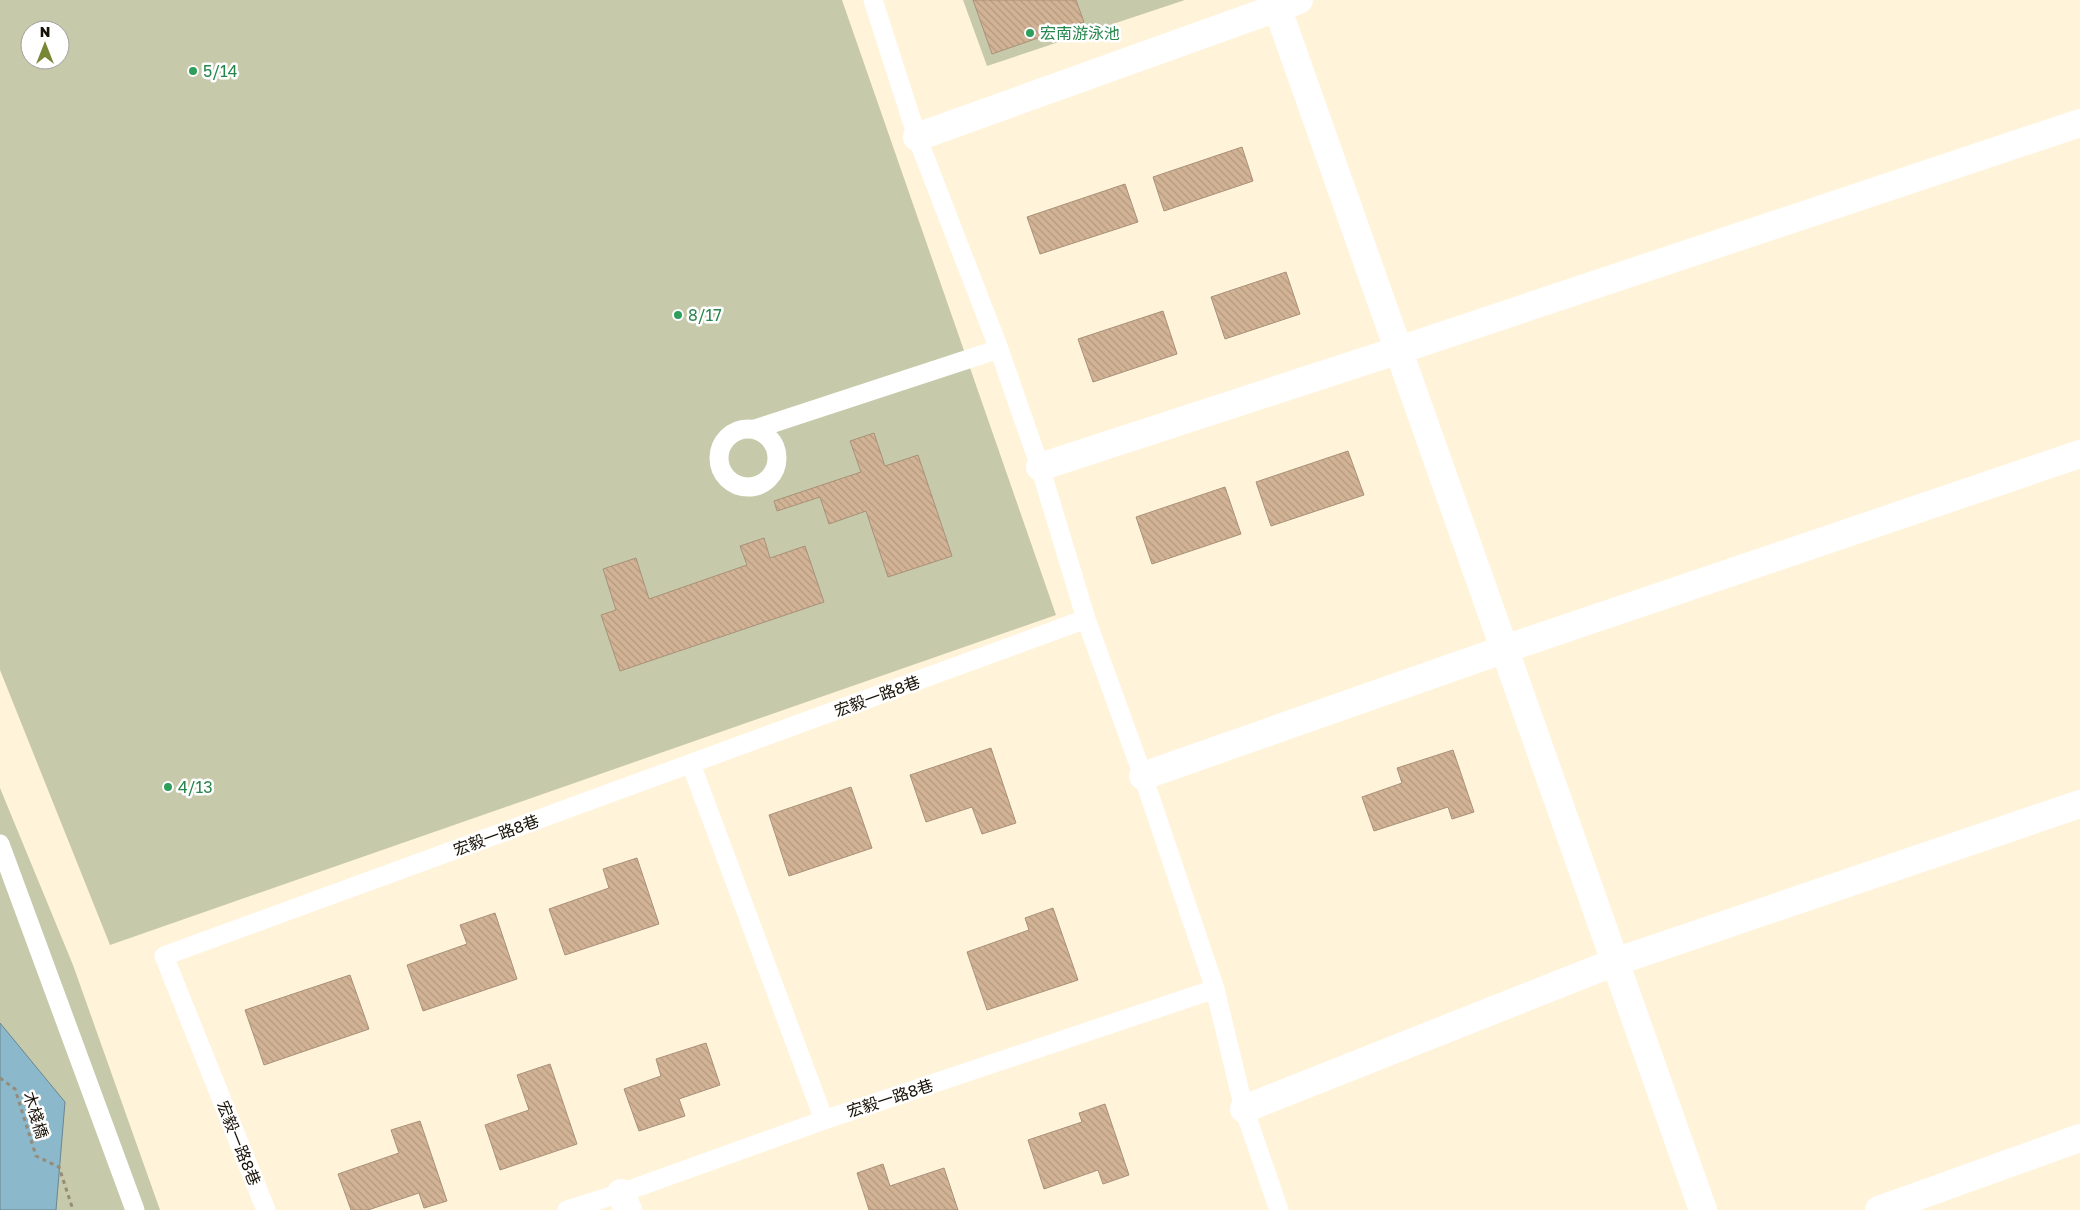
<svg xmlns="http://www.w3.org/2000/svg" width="2080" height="1210" viewBox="0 0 2080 1210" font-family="'Golos Text','Noto Sans TC',sans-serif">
<defs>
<pattern id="building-back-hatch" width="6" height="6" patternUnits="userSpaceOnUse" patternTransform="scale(1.25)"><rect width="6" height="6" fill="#d2b395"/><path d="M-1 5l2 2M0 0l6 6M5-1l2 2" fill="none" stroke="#b4997f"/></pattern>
</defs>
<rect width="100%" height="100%" fill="#fff3da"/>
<path fill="#c7caaa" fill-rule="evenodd" d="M0 0H842L1056 615 110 945 0 670ZM30 30H60V60H30Z
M963 0H1185L987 66Z
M0 788 73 965 160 1210H0Z"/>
<path fill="#8bb8ca" stroke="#688690" d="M0 1023 65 1102 56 1210H0Z"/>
<path fill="url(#building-back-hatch)" stroke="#a9917a" d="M973 0H1076L1084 22 992 54Z
M1242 147 1253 181 1164 211 1153 177Z
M1125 184 1138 222 1040 254 1027 217Z
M1286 272 1300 314 1225 339 1211 297Z
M1163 311 1177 354 1093 382 1078 339Z
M874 433 885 466 918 455 952 556 888 577 866 511 829 524 820 497 777 511 774 501 861 472 850 441Z
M1348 451 1364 495 1271 526 1256 482Z
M1225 487 1241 534 1152 564 1136 517Z
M764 538 770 558 805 546 824 602 620 671 601 615 616 610 603 569 636 558 649 599 747 565 740 546Z
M991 748 1016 823 982 834 972 807 926 822 910 775Z
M1453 750 1474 812 1452 819 1448 807 1374 831 1362 797 1402 783 1397 768Z
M851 787 872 848 789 876 769 815Z
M637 858 659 924 565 955 549 909 609 888 603 869Z
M1053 908 1078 980 987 1010 967 952 1029 930 1025 918Z
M495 913 517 979 423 1011 407 965 467 944 460 925Z
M350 975 369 1029 264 1065 245 1010Z
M706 1043 720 1085 679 1099 685 1116 639 1131 624 1089 661 1076 656 1059Z
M550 1064 577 1144 500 1170 485 1125 529 1110 517 1075Z
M1105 1104 1129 1175 1103 1184 1098 1170 1044 1189 1028 1140 1082 1122 1079 1113Z
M420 1121 447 1201 424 1208 419 1193 368 1210H351L338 1174 399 1153 391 1130Z
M883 1164 890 1186 944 1168 958 1210H869L857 1173Z"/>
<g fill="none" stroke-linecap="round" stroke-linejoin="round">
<path stroke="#948b79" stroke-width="3" stroke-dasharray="4 4" stroke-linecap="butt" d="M0 1078 15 1089 36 1156 59 1167 73 1210"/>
<path stroke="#fff" stroke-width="19" d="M873 0 917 137 999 349 1040 467 1086 619 1143 776 1215 989 1244 1109 1279 1210
M755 429 999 349
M719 458a29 29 0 1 1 58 0a29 29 0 1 1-58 0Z
M691 764 824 1120
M0 844 135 1210
M266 1210 164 956 1086 619
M567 1210 621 1193 824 1120 1215 989"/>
<path stroke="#fff" stroke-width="28" d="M1277 7 1703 1210
M917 137 1299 0
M1040 467 1399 350 2080 123
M1143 776 1505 649 2080 454
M1244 1109 1615 962 2080 804
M621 1193 628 1210
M1879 1210 2080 1138"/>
</g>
<g fill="#2e9e5b" stroke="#fff" stroke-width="2">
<circle cx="1030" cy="33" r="5"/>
<circle cx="193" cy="71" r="5"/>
<circle cx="678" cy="315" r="5"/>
<circle cx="168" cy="787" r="5"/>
</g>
<g text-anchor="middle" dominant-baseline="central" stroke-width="5" stroke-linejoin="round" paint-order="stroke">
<g font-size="16" fill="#27864d" stroke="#fff" text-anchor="start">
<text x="1040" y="33">宏南游泳池</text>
<text x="203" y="71">5/14</text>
<text x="688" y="315">8/17</text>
<text x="178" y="787">4/13</text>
</g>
<g font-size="16" fill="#171207" stroke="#fff">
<text transform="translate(877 696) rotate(-20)">宏毅一路8巷</text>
<text transform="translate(496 835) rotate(-20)">宏毅一路8巷</text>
<text transform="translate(890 1098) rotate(-18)">宏毅一路8巷</text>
<text transform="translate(36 1115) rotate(73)">木棧橋</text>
<text transform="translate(239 1143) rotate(68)">宏毅一路8巷</text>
</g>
</g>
<g transform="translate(45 45)"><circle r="24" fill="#ffffff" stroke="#a2a09c"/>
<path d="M0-4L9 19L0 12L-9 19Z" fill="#788736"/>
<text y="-8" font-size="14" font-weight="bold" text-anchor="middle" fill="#171207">N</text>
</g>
</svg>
